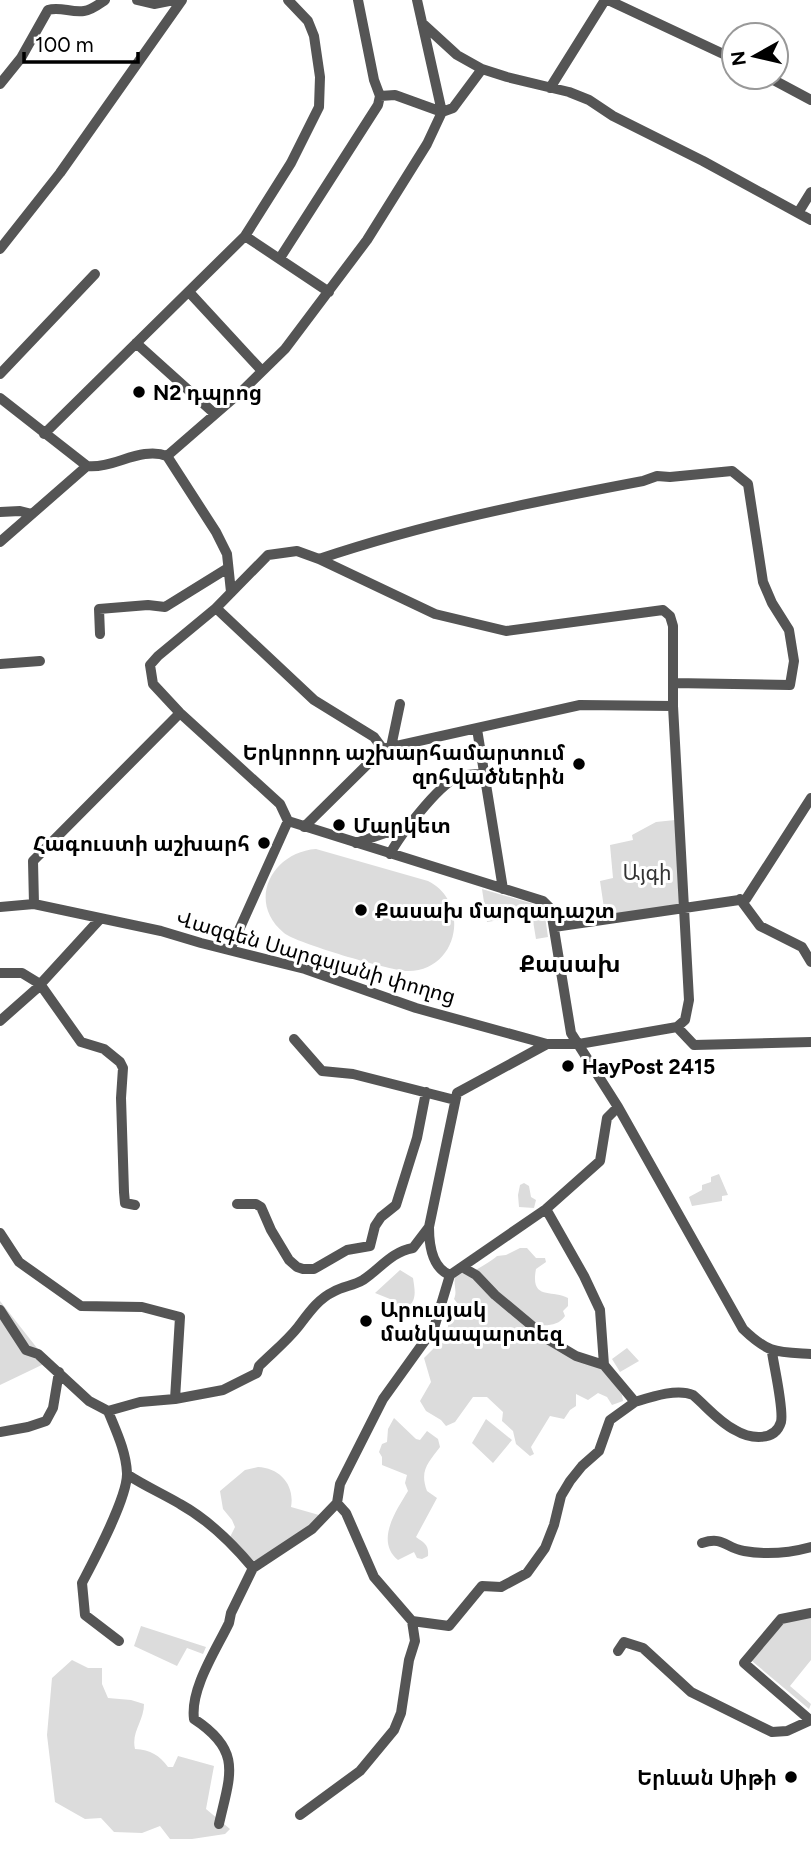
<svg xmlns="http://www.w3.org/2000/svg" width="811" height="1858" viewBox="0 0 811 1858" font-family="Figtree,'Noto Sans Armenian',sans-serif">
<rect width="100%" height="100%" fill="#fff"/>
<path fill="#dcdcdc" d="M675 820 685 905 605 915 600 881 613 878 610 845 633 840 632 835 656 822Z
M316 849 428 881C472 903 458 973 406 971 389 970 296 943 284 933 246 902 272 852 316 849Z
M482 889 537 905 544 909 548 937 536 939 532 915 487 922Z
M719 1174 728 1195 722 1196V1201L692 1206 689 1197 702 1190V1185L711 1182V1177Z
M524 1183 529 1186 531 1197 536 1200 534 1208 519 1207 518 1195 520 1185Z
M520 1248H527L536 1258H545L546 1262 536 1269C530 1301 552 1289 568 1298V1306L563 1311 565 1316C559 1325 549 1326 538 1325L578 1359 604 1370 622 1395 623 1401 612 1405 607 1397 598 1393 588 1400 576 1394V1406L570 1410 564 1419 550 1416 531 1447 534 1454 530 1456 516 1444 513 1431 502 1421 503 1412 487 1397H473L455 1422 446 1426 441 1420 426 1411 420 1401 431 1382 424 1358 435 1347 433 1335 447 1331 450 1316 461 1313 462 1309 454 1299C458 1291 452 1283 456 1274 462 1272 468 1273 473 1271 478 1269 493 1260 497 1256L506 1255Z
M400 1270 413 1278C416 1297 416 1299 404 1314L390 1299 375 1293Z
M0 1301 48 1362 0 1385Z
M627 1348 639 1361 620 1372 612 1359Z
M394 1418 416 1439 420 1440 427 1431 438 1439 440 1447C429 1462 419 1470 427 1491L437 1498 416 1537C424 1543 429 1544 428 1556L422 1559 417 1558 414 1552 398 1560C375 1541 396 1511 408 1491L405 1483 407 1475 382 1465V1457L379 1452 382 1444 387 1442 388 1429Z
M486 1419 512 1440 493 1463 472 1443Z
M258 1467C280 1468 295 1485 291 1507L319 1515C312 1532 271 1551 254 1561L230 1537 235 1527 232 1520 223 1509 220 1491 245 1470Z
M811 1616V1660L790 1686 811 1704 809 1709 752 1661 786 1620Z
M141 1626 206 1647 203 1654 187 1648 177 1666 134 1646Z
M72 1660 88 1668H102V1684L108 1698 131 1700 144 1704C144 1721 131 1732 135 1749 151 1750 159 1755 168 1767H173L178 1756 214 1766 206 1809 230 1829 225 1834 192 1839H170L160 1826 142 1833 114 1832 101 1818 85 1819 55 1802 47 1735 52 1678Z"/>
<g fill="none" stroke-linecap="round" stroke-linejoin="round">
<path stroke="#555" stroke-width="10" d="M137 0 154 4 174 0
M608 0 734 59
M422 23 457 55 482 69 507 77 569 92 589 100 613 116 703 161 811 220
M768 77 811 100
M0 84 21 58 48 10C60 6 71 13 84 11 92 10 99 4 105 0
M550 88 605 0
M380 96 395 95 442 112 453 108 482 69
M798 213 811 192
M245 236 329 292
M0 249 60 173 182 0
M280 258 378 105 380 96 374 80 358 0
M189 292 262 371
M136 343 215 414
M0 374 95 274
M0 398 87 466C113 469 141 446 167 456
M44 434 245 236 291 163 319 107 320 77 314 36 308 21 288 0
M167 456 243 390 285 349 367 240 427 144 442 112 417 0
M167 456 216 532 227 554 231 592
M0 512 20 511 32 514
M0 542 87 466
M319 559C426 523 532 502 643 481L657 476 670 477 732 471 748 484 763 582 772 603 789 630 794 661 790 685 673 683
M216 608 314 700 374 737 383 749
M100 634 99 609 148 605 165 607 228 568
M0 664 40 661
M477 729 503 889
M391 747 400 704
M383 749 580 705 673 706
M304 827 383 749
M356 843 388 832 400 835
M390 854C400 835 438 786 456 778 465 774 475 774 484 774
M740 899 760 926 802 947 811 962
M34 904 33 861 180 713
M0 907 34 904 161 931 201 943 305 969 416 1008 547 1044H579L677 1027 685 1020 689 1000 673 706V626L670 616 663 610 506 631 435 614 319 559 297 551 268 555 216 608 158 656 150 665 153 684 180 713 280 804 288 821 543 901 550 908 552 917 571 1033 618 1107 743 1329C769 1354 776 1352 811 1354
M554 927 746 899 811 798
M230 950 288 821
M0 973H22L40 984 81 1042 104 1049 120 1062 123 1068 121 1098 124 1192 125 1203 135 1205
M0 1021 35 990 100 919
M677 1027 694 1045 811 1042
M294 1039 322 1071 353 1074 455 1100
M237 1204H256L261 1207 271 1230 289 1260 297 1267 303 1269H314L347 1250 370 1246 375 1226 381 1217 396 1205 417 1138 426 1092
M546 1209 584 1276 600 1310 604 1365 635 1402C651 1397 677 1388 693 1395 707 1407 719 1422 735 1430 750 1439 775 1442 781 1422 784 1409 774 1367 772 1352
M0 1233 19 1262 81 1306 142 1307 180 1317 175 1399
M462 1267 476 1275 495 1295 549 1340 576 1356 604 1365
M450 1275C432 1268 429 1244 429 1227L457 1093 547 1044
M450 1275 546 1209 600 1161 607 1118 618 1107
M0 1310 26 1350 38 1354 89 1401 108 1411C116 1431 126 1451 127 1473 128 1497 94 1560 82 1583L85 1615 119 1641
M108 1411 140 1402 175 1399 223 1390 257 1373 259 1366C272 1353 287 1341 298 1327 308 1314 318 1299 333 1292 343 1286 353 1286 363 1280 381 1268 391 1252 413 1248L429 1227
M0 1432 28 1427 46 1421 53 1408 59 1372
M128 1475C145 1486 163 1494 180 1504 209 1520 232 1543 253 1568L312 1529 337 1503
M337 1503 346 1513 374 1577 412 1621 449 1626 482 1586 501 1587 527 1573 545 1548 554 1525 561 1496 570 1481 582 1466 599 1451 610 1420 635 1402
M337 1503 340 1484 383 1399 434 1328 450 1275
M702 1543C724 1536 725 1548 744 1551 766 1555 789 1553 811 1547
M618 1651 624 1642 643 1648 691 1692 772 1732 787 1731 811 1720
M810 1720 744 1663 781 1619 811 1613
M300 1815 360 1771 394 1730 401 1713 409 1660 415 1641 412 1621
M219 1824C230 1775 243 1751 194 1719 190 1689 216 1650 229 1623L231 1613 253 1568"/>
</g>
<g fill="#000" stroke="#fff" stroke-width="2.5">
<circle cx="139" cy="392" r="7"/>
<circle cx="579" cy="764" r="7"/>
<circle cx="339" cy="825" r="7"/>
<circle cx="264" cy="843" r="7"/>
<circle cx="361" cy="910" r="7"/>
<circle cx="568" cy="1066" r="7"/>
<circle cx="366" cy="1321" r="7"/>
<circle cx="791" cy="1777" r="7"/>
</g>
<g text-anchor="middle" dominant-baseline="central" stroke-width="6" stroke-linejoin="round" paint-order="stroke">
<g font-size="21" font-weight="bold" fill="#000" stroke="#fff" text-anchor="start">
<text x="153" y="392">N2 դպրոց</text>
<text x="565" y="752" text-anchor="end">Երկրորդ աշխարհամարտում<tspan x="565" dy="24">զոհվածներին</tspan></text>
<text x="353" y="825">Մարկետ</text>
<text x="250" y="843" text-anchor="end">Հագուստի աշխարհ</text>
<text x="375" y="910">Քասախ մարզադաշտ</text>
<text x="582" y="1066">HayPost 2415</text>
<text x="380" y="1309">Արուսյակ<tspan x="380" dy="24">մանկապարտեզ</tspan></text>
<text x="777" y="1777" text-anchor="end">Երևան Սիթի</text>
</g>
<g font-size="21" fill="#333" stroke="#fff">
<text x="647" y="872">Այգի</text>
</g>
<g font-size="21" fill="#000" stroke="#fff">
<text transform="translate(316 957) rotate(16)">Վազգեն Սարգսյանի փողոց</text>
</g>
<g font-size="24" font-weight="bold" fill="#000" stroke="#fff">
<text x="570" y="963">Քասախ</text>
</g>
</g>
<g transform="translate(755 56) rotate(262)"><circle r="33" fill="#ffffff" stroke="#999999" stroke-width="2"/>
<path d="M0-5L12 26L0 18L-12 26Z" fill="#000000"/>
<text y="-10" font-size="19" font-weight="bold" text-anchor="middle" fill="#000000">N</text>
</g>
<path d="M24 52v10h114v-10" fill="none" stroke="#000000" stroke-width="3.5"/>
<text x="35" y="52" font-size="21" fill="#000000" stroke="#ffffff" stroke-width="5" paint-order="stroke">100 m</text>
</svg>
